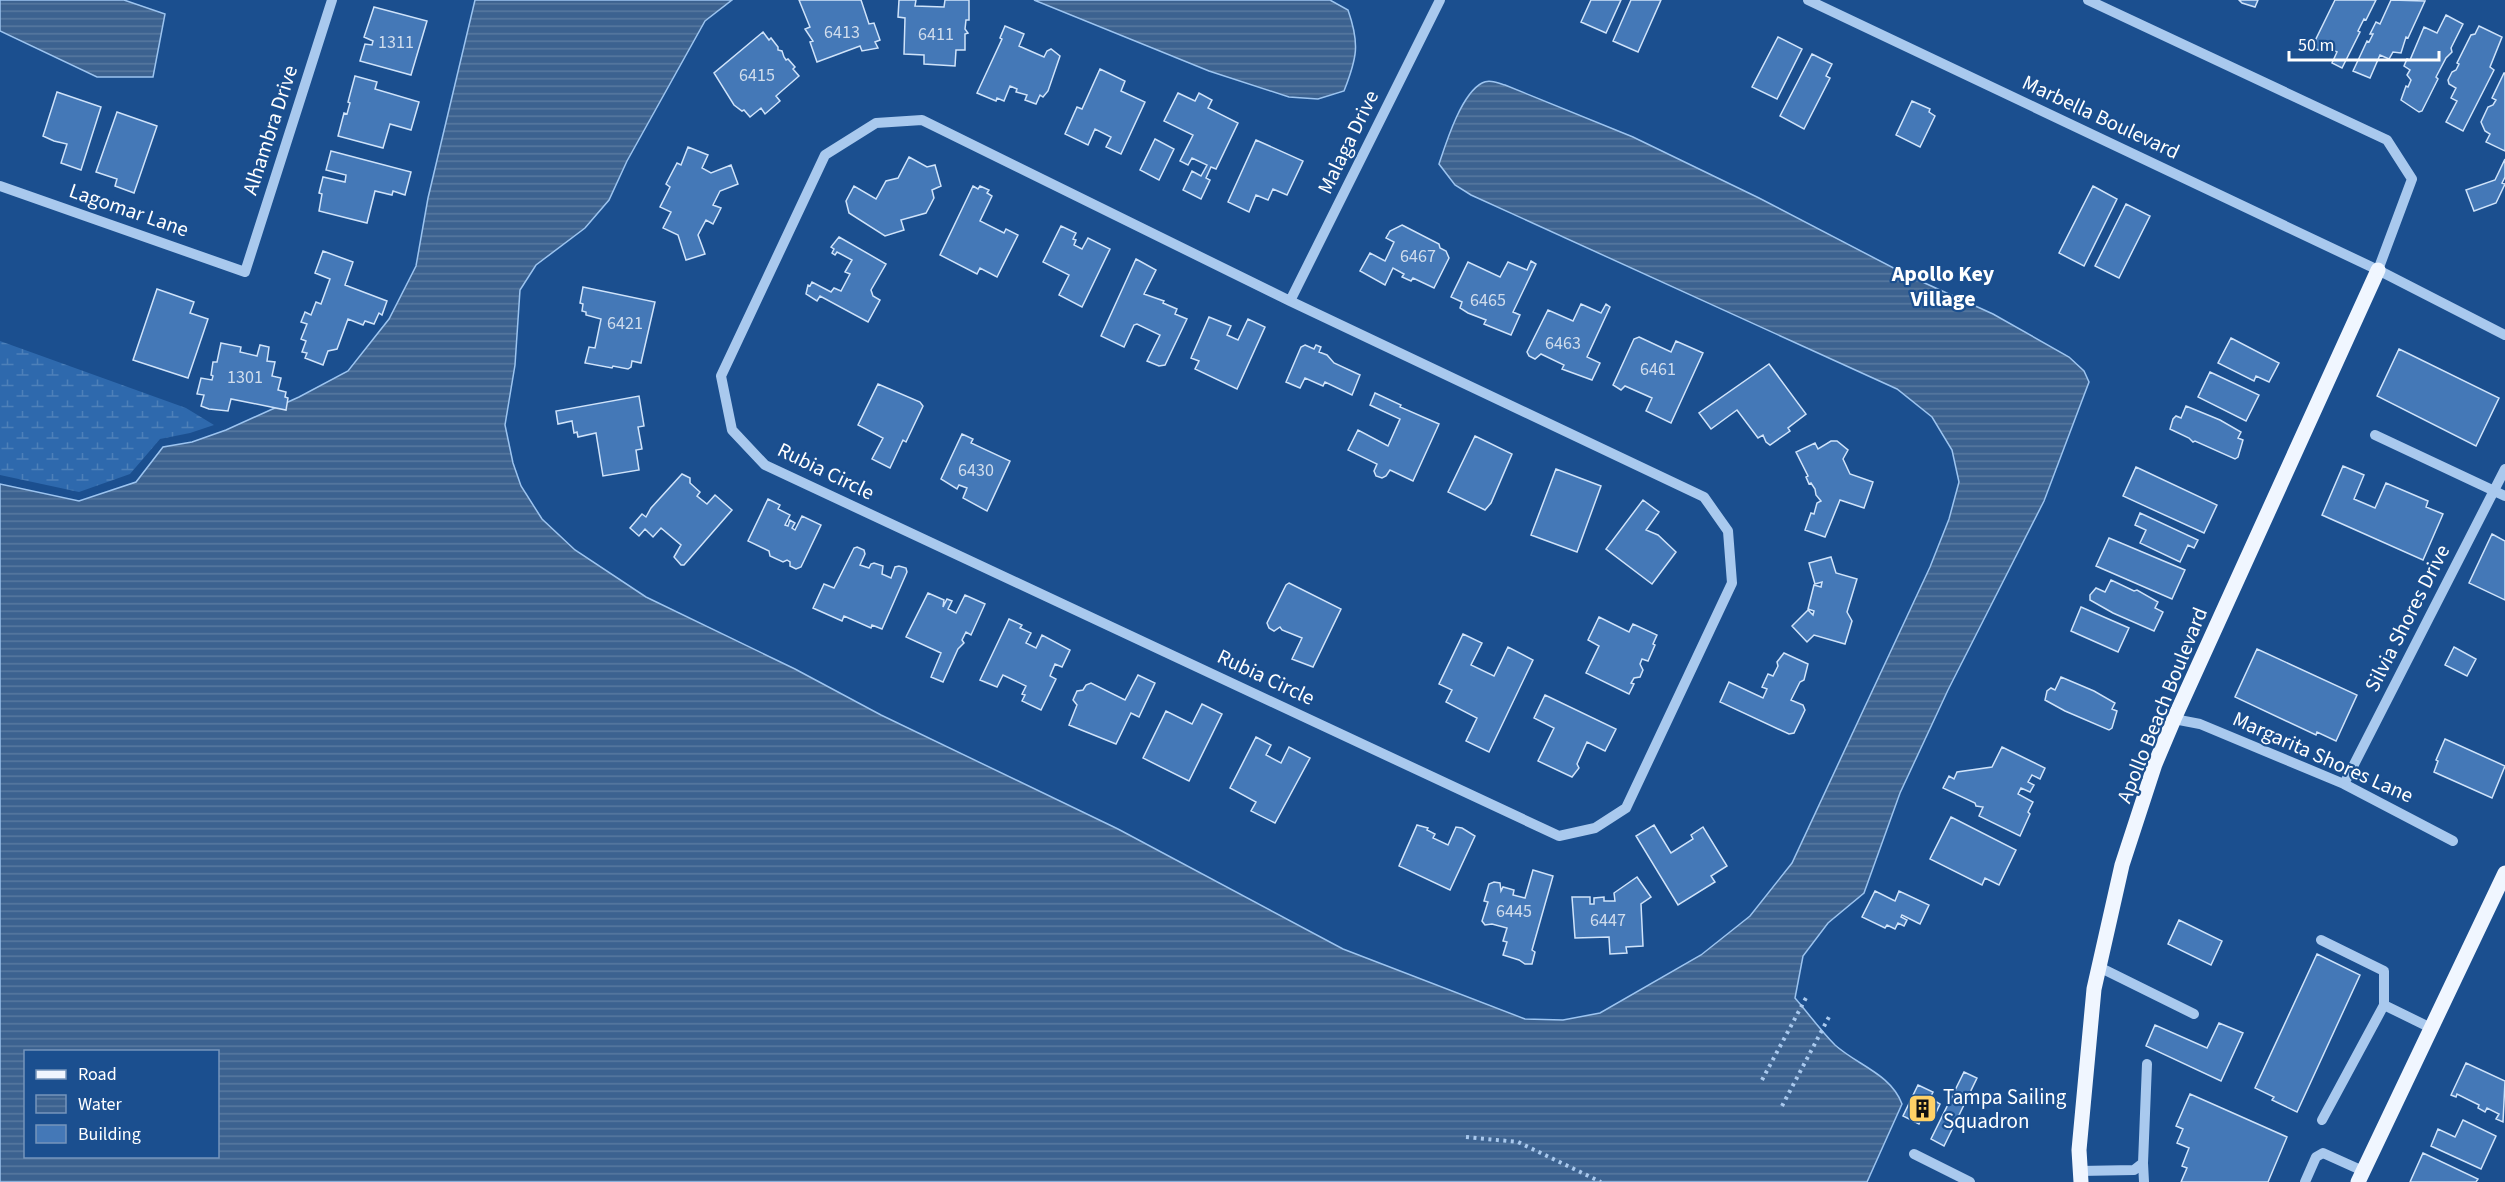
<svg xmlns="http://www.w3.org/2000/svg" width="2505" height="1182" viewBox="0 0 2505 1182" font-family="'Source Sans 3',sans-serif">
<defs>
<pattern id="wetland-marsh" width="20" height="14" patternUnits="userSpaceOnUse" patternTransform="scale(1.5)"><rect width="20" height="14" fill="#2e69ad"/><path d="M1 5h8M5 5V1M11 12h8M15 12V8" fill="none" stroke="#4d80b9"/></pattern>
<pattern id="water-rules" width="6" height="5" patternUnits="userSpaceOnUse" patternTransform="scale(1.5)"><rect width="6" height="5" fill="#3c6290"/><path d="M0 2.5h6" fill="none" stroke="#597aa1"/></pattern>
</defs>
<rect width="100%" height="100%" fill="#1b4f8f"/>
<path fill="url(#wetland-marsh)" d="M0 341 186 408 214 425 190 433 160 439 130 474 79 492 0 475Z"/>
<path fill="url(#water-rules)" stroke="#9cc4f0" stroke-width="1.5" fill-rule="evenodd" d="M0 0H124L165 14 153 77H97L0 31Z
M475 0H732L705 21 627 161 609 200 585 228 536 265 520 290 515 365 505 425 513 463 521 486 542 519 575 550 646 597 795 669 881 715 1118 829 1343 949 1525 1019 1563 1020 1600 1013 1701 955 1750 916 1792 863 1930 567 1949 519 1959 482 1952 450 1932 417 1897 389 1471 195 1455 185 1439 164C1446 143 1461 94 1482 83 1489 79 1498 83 1505 85L1633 137 1759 198 1907 275 1993 314 2069 357 2084 371 2089 382 2044 501 1948 690 1900 793 1864 893 1828 923 1803 956 1795 998C1808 1013 1821 1031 1835 1045 1857 1065 1891 1074 1902 1104L1867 1182H0V484L79 501 136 482 163 447 192 442 226 430 299 397 348 371 389 319 416 266 428 198ZM26 1052H218V1156H26Z
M1034 0H1330L1348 10C1360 44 1357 58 1344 91L1318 99 1289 97 1209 71Z"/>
<path fill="#4478b7" stroke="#cfe3fa" stroke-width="1.5" d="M799 0H861L869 24 874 23 880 40 875 42 878 48 862 51 860 46 817 62 810 42 813 41 805 29 810 27Z
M899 0H916L915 6 944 7 945 0H969V20H966L965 29 968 33 965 34V50H956L955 66 924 64V55L904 54 905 18 898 17Z
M1591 0H1621L1606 33 1581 22Z
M1631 0H1661L1638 52 1613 41Z
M2239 0H2258L2255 7 2242 3Z
M2335 0H2376L2366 20 2364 19 2358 31 2360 32 2342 68 2332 63 2337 52 2325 47 2322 52 2312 47Z
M2391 0 2425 1 2408 38 2406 37 2401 53 2393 52 2389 59 2380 55 2370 78 2353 71 2367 41 2369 42 2373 34H2370L2376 22 2380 24Z
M374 7 427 21 411 75 360 61 365 44 372 45 373 41 364 37Z
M2446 15 2463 24 2451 48 2452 52 2446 58 2436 77 2438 79 2422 111 2419 112 2401 100 2406 86 2408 87 2411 80 2407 75 2410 70 2404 66 2407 59 2410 60 2424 27 2437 33Z
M1005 26 1024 34 1019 46 1044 57 1047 51 1051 49 1060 56 1048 91 1043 97 1040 95 1036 104 1025 100 1027 95 1016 92 1017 89 1010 86 1004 101 997 98 996 101 977 93 1002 39 1000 38Z
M2479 26 2502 37 2490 67 2494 70 2463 131 2446 122 2457 101 2451 98 2456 88 2449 84 2448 80 2452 72 2456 70 2459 64 2457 63 2471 35 2475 34Z
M763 32 769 40 771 38 778 47V50L782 51 784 57 786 60 788 59 795 67 793 69 799 76 776 96 780 101 765 114 761 108 750 117 744 110 742 111 734 105 714 73Z
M1778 37 1802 49 1777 99 1752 87Z
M1812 54 1832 64 1826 76 1830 78 1804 129 1780 116Z
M1100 69 1125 81 1121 91 1145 102 1121 154 1106 147 1111 137 1095 129 1088 145 1065 134 1077 107 1082 109Z
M2504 73H2505V151L2486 142 2490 134 2485 131 2481 122 2488 107 2493 105 2496 100 2492 98Z
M355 76 377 82 375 89 419 102 411 130 390 124 383 148 338 136 344 113 347 114 350 103 348 102Z
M57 92 101 107 81 170 61 163 67 144 54 141 43 136Z
M1178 93 1195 101 1199 93 1212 100 1208 108 1238 123 1216 169 1211 167 1206 178 1210 180 1201 199 1183 190 1192 171 1201 176 1207 165 1192 158 1188 165 1180 161 1193 135 1164 121Z
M1912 101 1930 109 1929 112 1935 116 1920 147 1896 135Z
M117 112 157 126 134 193 115 186 117 179 96 172Z
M1155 139 1174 149 1159 180 1140 170Z
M1256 140 1303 161 1287 195 1273 189 1268 200 1256 195 1249 212 1228 202Z
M688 147 708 155 702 168 711 173 731 165 738 184 720 191 713 205 721 208 713 224 706 220 698 235 705 254 686 260 678 235 663 228 671 212 660 207 670 187 666 184 677 163 681 165Z
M331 151 411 172 405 195 393 191 392 195 375 191 367 223 319 211 322 194 319 193 323 177 345 182 346 175 326 170Z
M909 157 927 167 935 165 941 186 932 190 934 198 926 213 901 220 904 230 885 236 849 213 846 201 854 186 876 199 886 181 898 178Z
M2505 159V177L2502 183 2505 184 2496 203 2474 211 2466 190 2495 180Z
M973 186 978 189 980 186 989 190 987 193 992 196 980 221 1004 233 1006 229 1018 235 997 277 980 268 977 274 940 255Z
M2093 186 2117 199 2084 266 2059 253Z
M2126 204 2150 216 2119 278 2095 266Z
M1402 225 1439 244 1440 248 1446 251 1449 258 1434 288 1413 278 1411 281 1402 277 1404 274 1393 268 1385 285 1360 271 1370 253 1385 261 1394 242 1386 238 1390 231Z
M1061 226 1076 233 1073 239 1076 240 1074 245 1082 249 1088 238 1110 249 1082 307 1059 295 1069 275 1043 262Z
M839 237 886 264 871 290 873 296 880 300 868 322 820 296 817 301 806 294 808 285 810 286 812 282 831 292 834 288 841 291 850 274 845 272 852 260 837 252 835 255 832 253 834 249 831 247Z
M323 251 353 262 345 285 387 301 382 315 379 313 374 324 365 321 363 325 348 319 337 349 328 351 323 365 305 358 307 353 302 352 306 341 301 339 307 324 301 322 305 312 311 315 316 302 321 304 330 279 315 273Z
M1136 259 1156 270 1144 294 1164 301 1163 303 1177 309 1175 314 1187 319 1165 365 1159 366 1147 361 1160 335 1137 324 1134 325 1124 347 1101 336Z
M1531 261 1536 264 1513 312 1520 315 1511 335 1484 324 1486 320 1468 313 1460 308 1462 302 1451 297 1468 262 1500 277 1508 262 1527 270Z
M583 287 655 302 641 363 632 361 631 367 628 369 613 366 612 368 585 363 589 347 595 348 601 319 586 315V312L582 311 583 304 580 303Z
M157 289 194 302 190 313 208 319 188 378 133 360Z
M1581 304 1601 313 1606 304 1610 307 1587 357 1600 363 1592 380 1562 369 1564 365 1541 354 1535 359 1529 356 1527 352 1548 310 1573 321Z
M1209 317 1231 326 1227 335 1238 340 1248 319 1265 327 1237 389 1195 369 1199 361 1191 358Z
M1639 337 1671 352 1676 341 1703 353 1671 423 1646 411 1652 398 1625 386 1621 390 1613 385 1634 339Z
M2231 338 2279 363 2269 382 2256 376 2254 381 2218 363Z
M221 343 241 347 240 352 257 356 260 345 269 347 267 361 275 362 272 376 281 378 278 390 286 392 285 397 288 398 286 410 231 399 228 411 209 409 201 406 204 395 197 394 201 378 212 380 213 376 211 375 213 362H217Z
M1305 345 1314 349 1316 345 1321 347 1319 352 1327 355 1334 363 1360 375 1352 395 1325 382 1323 386 1305 378 1300 388 1286 382 1301 347Z
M2399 349 2499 398 2476 446 2377 396Z
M1769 364 1806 414 1788 428 1790 431 1770 445 1766 442 1763 435 1758 438 1737 410 1711 429 1699 413Z
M2210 372 2259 395 2246 421 2198 397Z
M878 384 920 402 923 406 906 442 903 440 890 468 872 459 883 438 858 425Z
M1375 393 1401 405 1400 407 1439 424 1413 481 1390 470 1386 476 1382 478 1376 476 1374 471 1377 464 1348 450 1358 430 1388 446 1400 419 1370 405Z
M639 396 644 426 638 427 642 449 636 450 639 470 603 476 596 433 578 437 577 432 574 433 572 421 558 424 556 411Z
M2186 406 2220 420 2241 432 2238 438 2243 440 2238 457 2235 459 2195 441 2193 442 2189 438 2170 429 2173 419 2176 416 2181 418Z
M962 434 973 439 971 443 1010 461 987 511 963 498 967 488 959 485 957 489 941 479Z
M1475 436 1512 454 1491 503 1485 510 1448 492Z
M1831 441H1837L1848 450 1843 459 1850 474 1873 482 1864 508 1840 500 1825 537 1805 530 1811 513 1814 514 1817 503 1821 501 1816 495 1815 489 1811 483 1809 484 1806 477 1808 476 1796 452 1815 443 1818 449Z
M2343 466 2364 475 2354 499 2375 508 2386 483 2428 501 2426 507 2443 514 2423 560 2322 515Z
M2136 467 2217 505 2204 533 2123 496Z
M1556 469 1601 486 1577 552 1531 535Z
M682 474 690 478V483L700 492 697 496 707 504 715 495 732 510 684 565H681L674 557 681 545 661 528 653 537 645 529 639 536 630 528 642 514 646 517 651 508Z
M768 499 780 505 778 509 790 515 785 525 788 526 790 520 795 523 792 528 795 530 802 516 821 525 801 567 796 569 790 566V562L787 560 783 562 770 556 769 551 748 541Z
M1643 500 1659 512 1646 530 1658 535 1676 552 1652 584 1606 549Z
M2140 513 2198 540 2194 548 2188 545 2180 562 2140 543 2146 530 2135 525Z
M2492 534 2505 541V600L2469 583Z
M2109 538 2185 570 2172 599 2096 566Z
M857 547 864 550 865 554 860 565 869 568 871 564 874 563 883 566 882 574 891 578 895 567 899 566 906 568 907 572 882 629 872 625 871 628 844 616 842 621 813 608 824 584 834 588 854 548Z
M1831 557 1836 573 1857 579 1847 612 1852 621 1845 644 1814 635 1807 642 1792 626 1808 610 1813 615 1814 611 1808 609 1814 585 1821 587 1822 582 1815 584 1809 563Z
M2111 580 2134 591 2137 590 2158 602 2155 608 2163 612 2154 631 2113 613 2090 600V595L2096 588 2105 592Z
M1289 583 1341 609 1313 667 1292 659 1302 638 1282 630 1280 627 1274 631 1269 628 1267 623 1286 585Z
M928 593 944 600 943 607 947 599 952 601 948 609 956 613 965 595 985 604 971 635 966 632 962 640 964 643 958 649 943 682 931 677 941 653 906 637Z
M2081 607 2129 628 2118 652 2071 631Z
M1599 617 1629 632 1633 624 1657 635 1653 644 1655 645 1648 661 1642 659 1640 664 1643 670 1640 677 1634 678 1631 683 1634 684 1629 694 1586 673 1599 646 1588 640Z
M1009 619 1022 625 1020 628 1031 633 1026 643 1036 648 1042 635 1070 650 1062 667 1055 664 1050 676 1056 679 1041 710 1022 701 1025 695 1022 694 1026 686 1003 675 997 687 980 680Z
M1463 634 1482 643 1471 665 1494 676 1508 647 1533 660 1489 752 1466 741 1477 718 1446 702 1452 690 1439 684Z
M2454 647 2476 659 2467 676 2445 665Z
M2257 649 2357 695 2336 741 2317 732 2316 735 2235 697Z
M1784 653 1808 664 1804 680 1800 682 1791 700 1803 705 1805 710 1794 733 1789 734 1720 702 1729 682 1763 698 1767 689 1762 687 1768 674 1773 676 1778 666 1777 662Z
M1138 675 1155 683 1139 717 1131 713 1116 744 1069 725 1077 705 1073 700 1077 691 1083 690 1086 685 1091 683 1125 700Z
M2061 677 2094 691 2115 703 2112 709 2117 711 2112 728 2109 730 2065 711 2045 700 2047 691 2051 688 2055 690Z
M1545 695 1616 729 1605 751 1587 742 1577 764 1579 768 1572 777 1538 761 1554 728 1534 718Z
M1202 704 1222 714 1189 781 1143 758 1166 711 1192 724Z
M1256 737 1271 745 1266 755 1281 763 1289 747 1310 758 1275 823 1251 811 1256 802 1230 788Z
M2445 739 2505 766 2492 798 2434 772 2438 761 2436 760Z
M2002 747 2045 768 2040 779 2032 775 2028 782 2034 785 2030 792 2021 788 2018 794 2033 802 2028 812 2030 814 2020 836 1979 816 1983 807 1976 806 1975 803 1943 788 1949 776 1954 779 1957 772 1992 767Z
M1951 817 2016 850 1999 885 1985 878 1982 885 1930 859Z
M1417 825 1428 828 1427 830 1435 834 1433 838 1448 845 1456 827 1462 828 1475 836 1450 890 1399 866Z
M1654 825 1671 853 1693 839 1691 835 1703 827 1727 866 1711 876 1715 882 1678 905 1636 836Z
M1533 870 1553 876 1532 950 1535 952 1532 964H1525L1519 960 1503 955 1507 942 1503 941 1507 928 1492 924 1485 925 1482 921 1488 902 1484 901 1489 884 1494 882 1500 883 1501 891 1503 887 1514 890 1513 895 1525 898Z
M1637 877 1651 897 1641 904 1643 946 1626 947 1627 953 1610 954 1609 937 1575 938 1572 897H1590V904H1594V898L1604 897V901H1615L1614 893Z
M1875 891 1895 901 1899 891 1929 905 1920 924 1902 915 1901 917 1907 920 1904 926 1898 923 1895 929 1887 925 1885 928 1862 917Z
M2179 920 2222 941 2211 965 2168 944Z
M2317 954 2360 975 2297 1112 2272 1100 2274 1097 2255 1088Z
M2219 1023 2243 1033 2221 1081 2146 1046 2155 1025 2207 1048Z
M2466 1063 2505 1081 2503 1122 2496 1119 2499 1114 2487 1108 2485 1112 2478 1108 2479 1105 2457 1094 2456 1097 2451 1095Z
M1964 1072 1977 1078 1944 1146 1931 1139Z
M1918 1085 1933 1092 1930 1098 1940 1104 1933 1119 1923 1114 1919 1124 1903 1116Z
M2190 1094 2287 1137 2268 1182H2181L2187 1168 2182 1166 2189 1148 2177 1143 2183 1129 2176 1126Z
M2463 1120 2496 1136 2481 1169 2431 1146 2438 1129 2455 1137Z
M2423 1153 2478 1179 2476 1182H2410Z"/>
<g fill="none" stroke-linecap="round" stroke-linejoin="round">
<path stroke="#a9c9ee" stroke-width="4" stroke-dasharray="3 4.5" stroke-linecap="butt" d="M1762 1080 1807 996
M1782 1106 1830 1015
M1466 1137 1518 1142 1601 1182"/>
<path stroke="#a9c9ee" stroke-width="10" d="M1808 0 2378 270 2505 335
M2088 0 2387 140 2412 179 2378 270
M922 120 1290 301 1704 497 1728 531 1732 583 1626 808 1595 828 1559 836 765 465 732 430 721 376 825 155 876 123Z
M0 186 245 272 332 0
M1290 301 1440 0
M2375 435 2505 496
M2174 719 2200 724 2344 784 2453 841
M2344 784 2505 469
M2321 940 2384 971V1005
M2099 967 2194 1014
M2322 1120 2384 1005 2431 1028
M1914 1154 1970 1182
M2143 1163 2144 1182
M2080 1171 2134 1170 2143 1163 2147 1064
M2305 1182 2316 1157 2323 1153 2363 1171"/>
<path stroke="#f0f6ff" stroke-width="15" d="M2081 1182 2079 1150 2094 989 2122 865 2155 764 2174 719 2378 270
M2358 1182 2505 873"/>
</g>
<defs>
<symbol id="building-square" viewBox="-11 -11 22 22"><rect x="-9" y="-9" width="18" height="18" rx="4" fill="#ffd166" stroke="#1b4f8f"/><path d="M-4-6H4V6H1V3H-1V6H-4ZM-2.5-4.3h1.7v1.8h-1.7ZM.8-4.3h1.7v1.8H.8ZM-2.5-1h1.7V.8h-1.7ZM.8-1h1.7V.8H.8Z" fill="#111"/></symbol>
</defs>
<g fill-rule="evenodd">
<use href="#building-square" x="1906" y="1092" width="33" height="33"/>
</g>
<g text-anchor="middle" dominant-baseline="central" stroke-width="4.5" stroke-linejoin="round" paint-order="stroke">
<g font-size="18" fill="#d0dded">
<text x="842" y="32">6413</text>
<text x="936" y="34">6411</text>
<text x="396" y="42">1311</text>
<text x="757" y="75">6415</text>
<text x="1418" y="256">6467</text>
<text x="1488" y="300">6465</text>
<text x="625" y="323">6421</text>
<text x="1563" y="343">6463</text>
<text x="1658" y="369">6461</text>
<text x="245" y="377">1301</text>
<text x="976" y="470">6430</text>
<text x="1514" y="911">6445</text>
<text x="1608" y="920">6447</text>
</g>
<g font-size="21" fill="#fff" stroke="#1b4f8f">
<text transform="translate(2101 117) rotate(25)">Marbella Boulevard</text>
<text transform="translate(270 130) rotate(-72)">Alhambra Drive</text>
<text transform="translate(1348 142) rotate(-64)">Malaga Drive</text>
<text transform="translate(129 210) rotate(19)">Lagomar Lane</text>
<text transform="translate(826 471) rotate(26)">Rubia Circle</text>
<text transform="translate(2407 618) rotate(-63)">Silvia Shores Drive</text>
<text transform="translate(1266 677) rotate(25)">Rubia Circle</text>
<text transform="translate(2162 705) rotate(-68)">Apollo Beach Boulevard</text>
<text transform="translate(2323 757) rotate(24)">Margarita Shores Lane</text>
</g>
<g font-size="21" fill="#fff" stroke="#1b4f8f" text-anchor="start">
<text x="1943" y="1097">Tampa Sailing<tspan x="1943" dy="24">Squadron</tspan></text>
</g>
<g font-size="22" font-weight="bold" fill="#fff" stroke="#1b4f8f">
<text x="1943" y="274">Apollo Key<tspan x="1943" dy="25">Village</tspan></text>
</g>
</g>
<rect x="24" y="1050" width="195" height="108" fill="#1b4f8f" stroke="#7695bc" stroke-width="1.5"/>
<rect x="36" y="1070" width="30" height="9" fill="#f0f6ff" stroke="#7695bc" stroke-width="1.5"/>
<text x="78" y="1080" font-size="18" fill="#ffffff">Road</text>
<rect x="36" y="1095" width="30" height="18" fill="url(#water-rules)" stroke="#7695bc" stroke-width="1.5"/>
<text x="78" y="1110" font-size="18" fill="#ffffff">Water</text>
<rect x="36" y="1125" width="30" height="18" fill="#4478b7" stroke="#7695bc" stroke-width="1.5"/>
<text x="78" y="1140" font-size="18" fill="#ffffff">Building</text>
<path d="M2289 51v9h150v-9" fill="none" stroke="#ffffff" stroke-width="3"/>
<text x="2298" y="51" font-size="18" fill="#ffffff" stroke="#1b4f8f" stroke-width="4.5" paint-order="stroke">50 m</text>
</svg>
